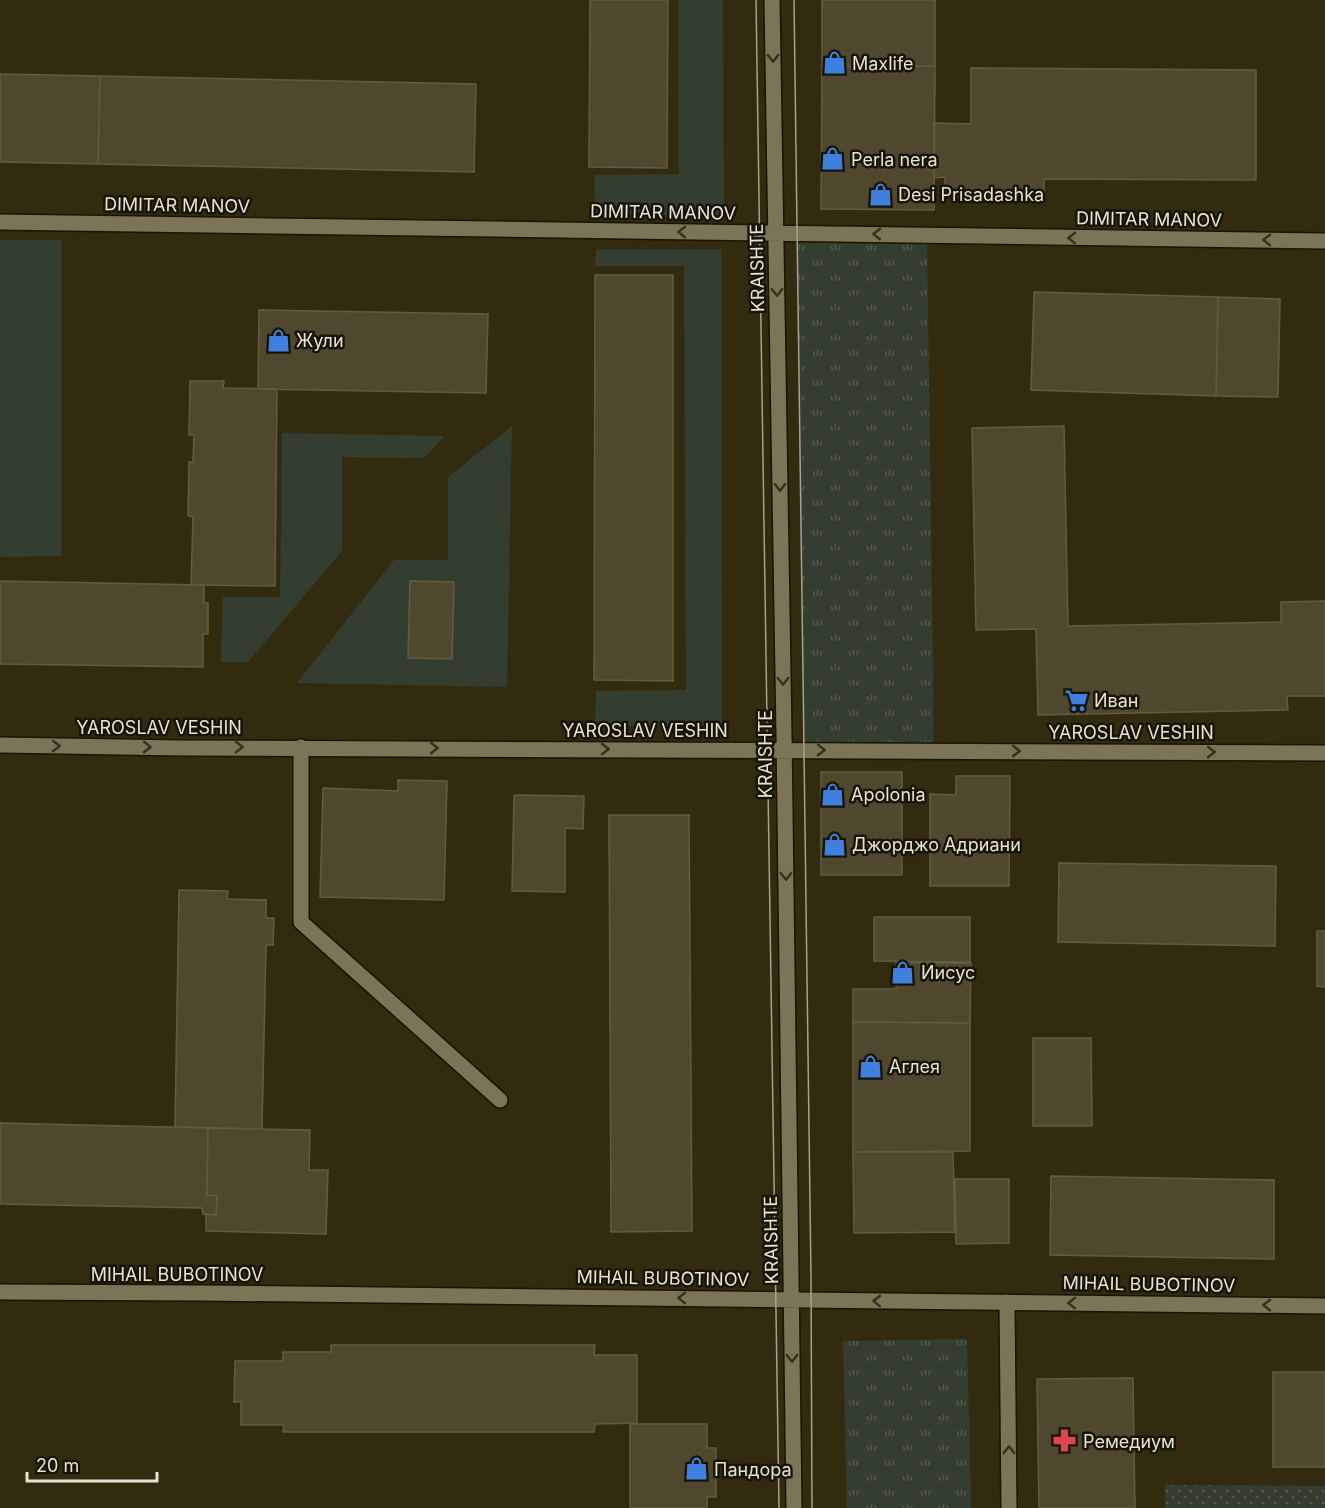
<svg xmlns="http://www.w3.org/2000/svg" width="1325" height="1508" viewBox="0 0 1325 1508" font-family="Inter,sans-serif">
<defs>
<pattern id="park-tufts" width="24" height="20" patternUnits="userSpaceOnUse" patternTransform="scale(1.5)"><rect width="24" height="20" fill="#343e30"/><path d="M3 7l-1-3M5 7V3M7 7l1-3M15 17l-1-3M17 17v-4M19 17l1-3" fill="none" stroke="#515a4d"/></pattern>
<pattern id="garden-dots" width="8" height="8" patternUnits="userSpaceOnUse" patternTransform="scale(1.5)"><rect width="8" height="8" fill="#343e30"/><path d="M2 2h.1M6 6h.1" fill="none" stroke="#515a4d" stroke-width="1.8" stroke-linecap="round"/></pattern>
</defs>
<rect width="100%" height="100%" fill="#322b10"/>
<path fill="#343e30" d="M679 0H723L724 215H594L595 175 679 174Z
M0 240H61V556L0 557Z
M596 249H721L722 726H595L596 691 686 690 684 266H595Z
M512 426 507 687 297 683 394 560H448V477Z
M282 433 445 436 424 458 342 457V551L248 662H221L223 597H280Z"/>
<path fill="url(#park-tufts)" d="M797 233 927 235 934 751 804 750Z
M967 1339 971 1508H847L843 1341Z"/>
<path fill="url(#garden-dots)" d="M1165 1485 1325 1486V1508H1165Z"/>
<path fill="#4f482e" stroke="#635c40" stroke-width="1.5" d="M590 0H668L667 168 589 167Z
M822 0H935V66H822Z
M822 66H935L934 210 821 209Z
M971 68 1256 70V180L1044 179V198L945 197V177L934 178V123L971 124Z
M0 74 100 76 98 164 0 162Z
M100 76 476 84 474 172 98 164Z
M595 275H673V681L594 680Z
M1034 292 1218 297 1216 396 1031 390Z
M1218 297 1280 299 1278 397 1216 396Z
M259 310 488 314 486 393 258 389Z
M190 381H224L223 388 277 389 275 586 191 585 193 517 188 516 189 462H193L194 435H189Z
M1064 426 1068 626 1281 622V602L1325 601V696H1287L1288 710 1038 715 1036 629 976 630 972 428Z
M0 581 204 585V603H208V634H203V667L0 664Z
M410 581 454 582 452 659 408 658Z
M821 772H902V875H821Z
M956 776H1010L1009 886H930V794L956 795Z
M398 780 447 781 444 900 320 897 323 788 398 791Z
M514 795 584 796 583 829 565 828V892L512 891Z
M609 815H689L692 1231 611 1232Z
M1059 863 1276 866 1275 946 1058 942Z
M179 890 228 891 227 899 266 900V918H274L273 945H266L262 1129 175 1127Z
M874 917H970V962L874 961Z
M1317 931H1325V987L1317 986Z
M896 963H971L970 1023 853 1022V989H896Z
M853 1022 970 1023V1151L853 1152Z
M1033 1038H1091L1092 1126H1033Z
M0 1123 208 1128 207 1195 217 1196 216 1215 203 1214 202 1208 0 1204Z
M208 1128 310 1130 309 1170H328L326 1234 206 1231V1214L216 1215 217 1196 207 1195Z
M853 1152H953L955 1232 854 1233Z
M1051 1176 1274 1180V1259L1050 1255Z
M955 1179H1009V1243L956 1244Z
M331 1345H595L594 1355H637V1423L595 1424 594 1432H283L284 1425H241V1402H234L235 1361H283V1352H331Z
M1273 1372H1325V1467H1273Z
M1133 1378 1135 1508H1039L1037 1379Z
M630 1424H707V1448H716V1497H707V1508H630Z"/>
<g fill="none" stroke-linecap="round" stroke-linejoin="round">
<defs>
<path id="lane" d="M301 747V922L500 1100
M1007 1302 1009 1508"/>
<path id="street" d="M772 0 784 735 794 1508
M0 222 1325 241
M0 745 181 748 1325 753
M0 1292 202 1293 1325 1306"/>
</defs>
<use href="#lane" stroke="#1a1300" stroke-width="18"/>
<use href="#street" stroke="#1a1300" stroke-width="18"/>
<use href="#lane" stroke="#7b7457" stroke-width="15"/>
<use href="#street" stroke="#7b7457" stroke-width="15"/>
<path stroke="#a7a28f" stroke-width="1.5" d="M756 0 779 1508
M794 0 811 1278 812 1508"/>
</g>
<defs><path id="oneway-chevron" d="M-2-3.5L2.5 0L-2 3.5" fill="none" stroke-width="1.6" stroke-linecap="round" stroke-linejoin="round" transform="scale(1.5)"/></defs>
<g stroke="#353120">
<use href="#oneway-chevron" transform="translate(773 58) rotate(89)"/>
<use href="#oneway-chevron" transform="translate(682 232) rotate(-179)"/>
<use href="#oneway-chevron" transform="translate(877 234) rotate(-179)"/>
<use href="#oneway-chevron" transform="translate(1072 238) rotate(-179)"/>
<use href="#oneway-chevron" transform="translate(1267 240) rotate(-179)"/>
<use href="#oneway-chevron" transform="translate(777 292) rotate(89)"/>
<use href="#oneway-chevron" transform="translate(780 487) rotate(89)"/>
<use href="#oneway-chevron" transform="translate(783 681) rotate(89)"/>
<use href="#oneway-chevron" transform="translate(56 746)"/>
<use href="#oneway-chevron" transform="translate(147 747) rotate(1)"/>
<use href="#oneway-chevron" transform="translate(239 747)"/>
<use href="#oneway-chevron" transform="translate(434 748)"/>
<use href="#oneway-chevron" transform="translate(605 749)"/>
<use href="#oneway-chevron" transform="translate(821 750) rotate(1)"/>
<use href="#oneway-chevron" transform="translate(1016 751)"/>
<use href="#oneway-chevron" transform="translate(1211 752)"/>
<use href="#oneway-chevron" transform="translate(786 876) rotate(89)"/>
<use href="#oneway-chevron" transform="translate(682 1298) rotate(-179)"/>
<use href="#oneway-chevron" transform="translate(877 1301) rotate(-179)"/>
<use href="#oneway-chevron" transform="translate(1072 1303) rotate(-179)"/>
<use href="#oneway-chevron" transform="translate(1267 1305) rotate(-179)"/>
<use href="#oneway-chevron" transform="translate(792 1358) rotate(89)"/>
<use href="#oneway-chevron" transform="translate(1009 1450) rotate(-91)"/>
</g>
<defs>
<symbol id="shop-bare" viewBox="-9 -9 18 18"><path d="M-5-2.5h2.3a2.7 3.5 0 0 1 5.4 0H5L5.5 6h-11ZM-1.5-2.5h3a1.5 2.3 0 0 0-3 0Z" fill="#3f7fe0" stroke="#171408" stroke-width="2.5" paint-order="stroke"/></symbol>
<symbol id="supermarket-bare" viewBox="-9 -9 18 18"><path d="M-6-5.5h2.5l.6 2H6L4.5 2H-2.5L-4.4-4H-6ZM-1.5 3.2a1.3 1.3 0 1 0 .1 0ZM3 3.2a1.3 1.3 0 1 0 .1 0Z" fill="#3f7fe0" stroke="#171408" stroke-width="2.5" paint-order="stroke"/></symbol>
<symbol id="pharmacy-bare" viewBox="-9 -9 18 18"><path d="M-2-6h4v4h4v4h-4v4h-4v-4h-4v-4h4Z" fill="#e0444e" stroke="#171408" stroke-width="2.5" paint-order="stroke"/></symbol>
</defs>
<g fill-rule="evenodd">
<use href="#shop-bare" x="818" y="46" width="33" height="33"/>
<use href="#shop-bare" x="816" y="142" width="33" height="33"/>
<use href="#shop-bare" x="864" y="178" width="33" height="33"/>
<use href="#shop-bare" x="262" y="324" width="33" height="33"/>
<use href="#supermarket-bare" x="1060" y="684" width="33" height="33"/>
<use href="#shop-bare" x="816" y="778" width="33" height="33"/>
<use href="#shop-bare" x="818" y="828" width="33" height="33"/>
<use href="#shop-bare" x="886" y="956" width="33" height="33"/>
<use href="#shop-bare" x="854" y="1050" width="33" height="33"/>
<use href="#pharmacy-bare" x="1048" y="1424" width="33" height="33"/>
<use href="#shop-bare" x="680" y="1452" width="33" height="33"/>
</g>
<g text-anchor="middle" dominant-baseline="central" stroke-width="5" stroke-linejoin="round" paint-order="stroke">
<g font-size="18" fill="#e7e3d4" stroke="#171408" text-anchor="start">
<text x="852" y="63">Maxlife</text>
<text x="851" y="159">Perla nera</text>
<text x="898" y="194">Desi Prisadashka</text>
<text x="296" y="340">Жули</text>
<text x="1094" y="700">Иван</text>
<text x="851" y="794">Apolonia</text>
<text x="852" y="844">Джорджо Адриани</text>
<text x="921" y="972">Иисус</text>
<text x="889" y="1066">Аглея</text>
<text x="1083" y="1441">Ремедиум</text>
<text x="714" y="1469">Пандора</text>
</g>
<g font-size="18" fill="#e7e3d4" stroke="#171408">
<text transform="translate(177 205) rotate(1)">DIMITAR MANOV</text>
<text transform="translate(663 212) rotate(1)">DIMITAR MANOV</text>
<text transform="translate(1149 219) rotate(1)">DIMITAR MANOV</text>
<text transform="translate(757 268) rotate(-91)">KRAISHTE</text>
<text x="159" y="727">YAROSLAV VESHIN</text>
<text x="645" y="730">YAROSLAV VESHIN</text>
<text x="1131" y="732">YAROSLAV VESHIN</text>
<text transform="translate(765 754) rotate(-90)">KRAISHTE</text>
<text transform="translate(771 1240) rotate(-91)">KRAISHTE</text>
<text x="177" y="1274">MIHAIL BUBOTINOV</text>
<text transform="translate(663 1278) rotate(1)">MIHAIL BUBOTINOV</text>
<text transform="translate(1149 1284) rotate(1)">MIHAIL BUBOTINOV</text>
</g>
</g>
<path d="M27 1472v9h130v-9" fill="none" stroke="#e7e3d4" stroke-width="3"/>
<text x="36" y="1472" font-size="18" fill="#e7e3d4" stroke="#171408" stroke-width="4.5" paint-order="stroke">20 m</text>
</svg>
